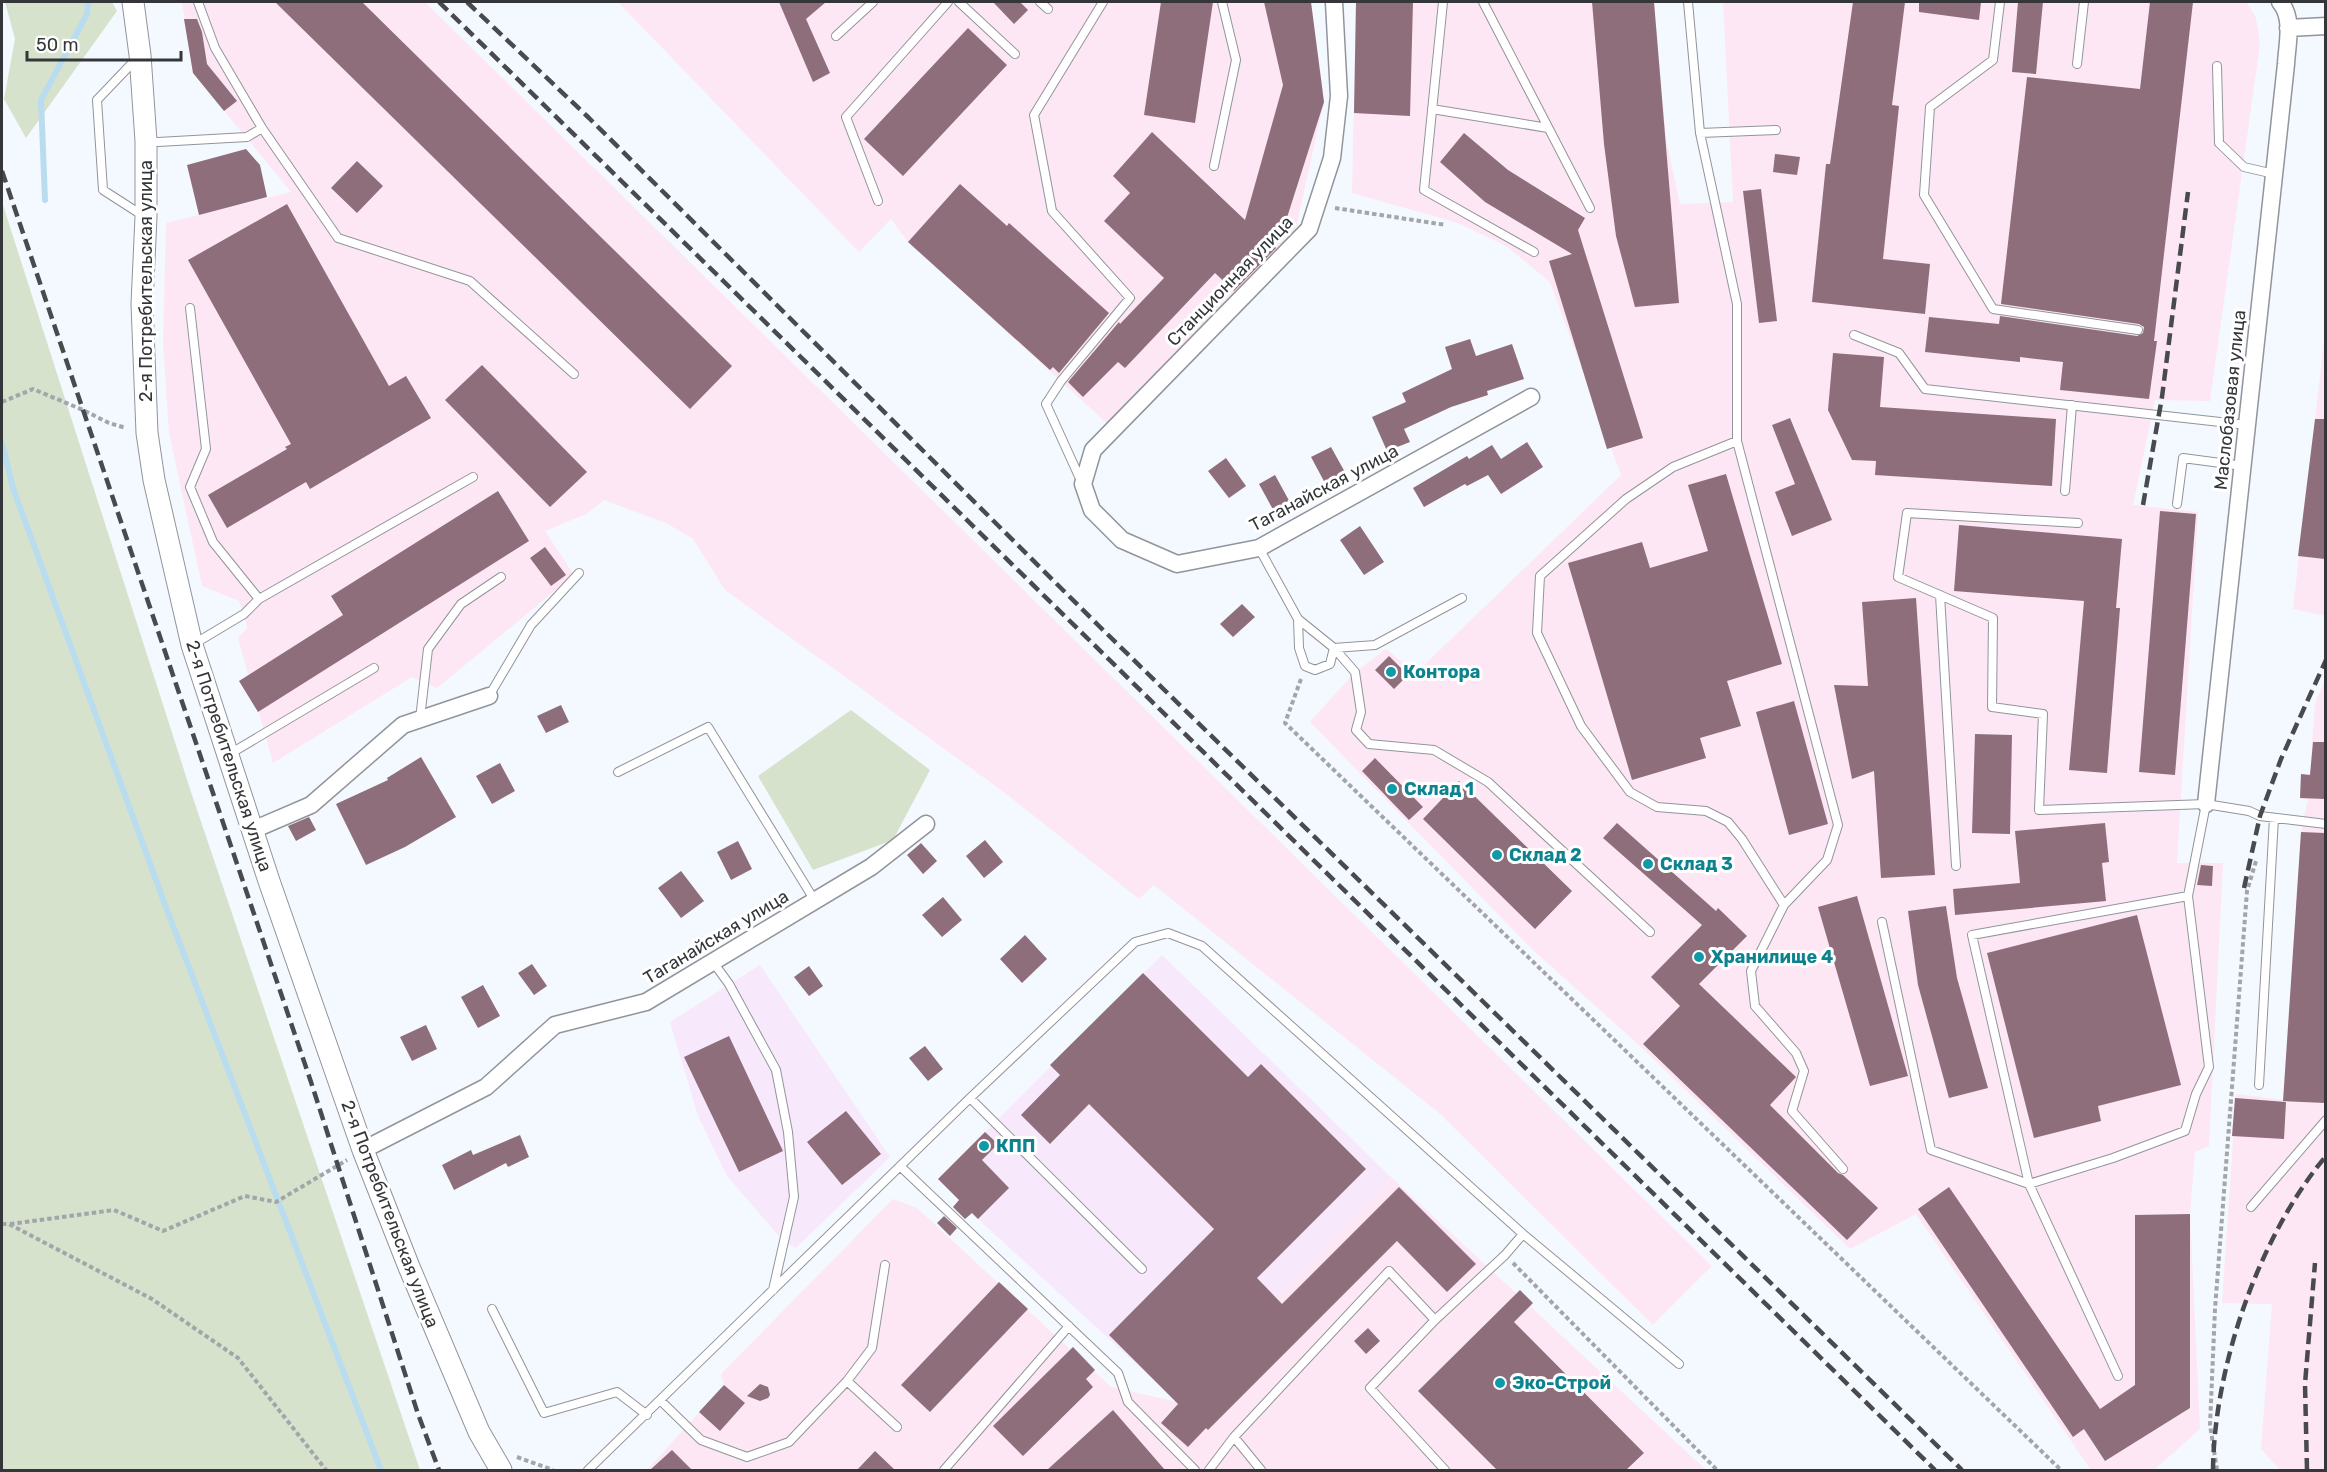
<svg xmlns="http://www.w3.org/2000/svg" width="2327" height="1472" viewBox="0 0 2327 1472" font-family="Rubik,sans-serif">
<rect width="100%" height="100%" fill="#f4f8ff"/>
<path fill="#f7e8fb" d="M1162 955 1392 1178 1178 1402 978 1219 938 1179Z
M760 965 890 1157 796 1248 784 1242 727 1176 698 1116 670 1022Z"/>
<path fill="#fde7f4" d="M182 2H425L1712 1266 1653 1325 1439 1113 1154 885 1139 899 1001 790 725 590 693 539 666 523 604 500 586 514 545 531 574 575 437 688 412 677 273 763 238 638 247 628 244 614 239 601 202 586 169 433 163 343 166 223 291 192 193 73Z
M618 2H1311L1324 102 1294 236 1111 427 908 242 891 219 859 252Z
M1356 2H1654L1666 139 1680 204 1733 202 1723 2H2242L2248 4 2256 18 2260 44 2210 401 2155 400 2133 505 2198 512 2177 863H2223L2209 1146 2195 1152 2190 1213 2200 1429 2154 1470H2091L1916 1214 1850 1249 1639 1045 1534 951 1310 722 1355 672 1386 649 1416 673 1621 475 1550 282 1506 246 1458 223 1352 193Z
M2325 333V616L2293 609Z
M2325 681V1470H2280L2261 1449 2272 1304 2222 1303 2236 1094 2284 1100 2301 832 2308 799 2300 798 2301 774H2310L2315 703Z
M1392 1178 1706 1470H647L724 1385 721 1374 893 1199 917 1208 1111 1387 1178 1402Z"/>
<path fill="#d7e2cc" d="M5 2H112L117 11 26 138 4 99 15 39Z
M2 202 191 792 420 1470H2Z
M851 710 930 770 893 840 813 870 758 776Z"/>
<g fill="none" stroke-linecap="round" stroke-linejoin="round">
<path stroke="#b9ddee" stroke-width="6" d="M45 200 41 100 87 14 88 2
M2 443 13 488 164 902 381 1470"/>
</g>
<path fill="#8e6e7b" d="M275 2H362L732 366 690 409Z
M779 2H826L806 19 830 73 813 82Z
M993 2H1020L1028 10 1014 24Z
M1161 2H1213L1195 123 1144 115Z
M1264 2H1311L1324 102 1283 230 1269 237 1276 248 1234 291 1215 273 1125 368 1118 362 1083 397 1068 382 1119 322 1120 324 1164 278 1104 221 1130 193 1113 176 1152 132 1245 220 1283 85Z
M1356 2H1413L1410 116 1354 113Z
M1592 2H1654L1679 303 1635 307 1616 236 1604 144Z
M1853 2H1905L1892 105 1899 106 1883 259 1930 264 1925 314 1812 302 1826 164H1830Z
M1919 2H1981L1979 20 1919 12Z
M2018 2H2043L2036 74 2012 72Z
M2150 2H2193L2154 341H2157L2149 399 2060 390 2063 362 2020 357V362L1925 352 1929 317 1999 324 2000 316 2137 336 2143 333 2144 327 2139 324 2001 304 2027 77 2140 89Z
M184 19H197L202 32 207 64 237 101 224 111 193 73Z
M968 28 1007 65 903 176 864 139Z
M1464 133 1508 170 1585 218 1578 230 1643 438 1607 449 1549 261 1572 254 1485 202 1440 162Z
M246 149 260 165 267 197 199 215 187 165Z
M1775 154 1800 157 1797 175 1773 172Z
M357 161 383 186 357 213 331 188Z
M960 184 1007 226 1009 223 1109 313 1059 373 1053 367 1050 370 908 242Z
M1761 189 1777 321 1759 323 1743 191Z
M287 204 389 386 406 376 431 418 310 489 306 482 227 528 208 495 287 449 285 447 291 444 188 260Z
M1470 339 1476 356 1512 344 1524 379 1487 391 1488 395 1451 407 1404 429 1410 442 1387 451 1372 417 1406 402 1402 393 1452 369 1445 347Z
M1833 353 1884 357 1880 407 2056 419 2052 486 1875 475 1876 461 1852 460 1828 410Z
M482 365 587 472 550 507 445 400Z
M1790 418 1832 520 1792 536 1775 492 1795 484 1772 425Z
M2315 419H2325V559L2298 556Z
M1527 442 1543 467 1501 494 1488 475 1467 486 1465 484 1424 507 1413 488 1467 456 1469 459 1492 445 1501 459Z
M1331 447 1346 474 1326 485 1311 457Z
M1226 458 1246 486 1229 498 1208 471Z
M1726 474 1782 664 1727 681 1741 726 1700 738 1706 758 1632 780 1568 563 1642 542 1650 568 1708 551 1688 485Z
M1275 475 1292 506 1276 515 1259 484Z
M498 491 529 541 258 712 239 681 343 615 331 596Z
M2160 511 2196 514 2175 775 2139 772Z
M1959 525 2122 539 2116 608H2120L2107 773 2069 770 2084 601 1954 591Z
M1360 526 1384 562 1364 575 1340 540Z
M545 547 566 575 551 586 530 558Z
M1916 598 1935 875 1881 878 1874 771 1852 779 1834 685 1868 686 1862 602Z
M1242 604 1255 617 1233 637 1220 624Z
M1389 656 1408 675 1394 689 1375 670Z
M1794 701 1828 824 1789 835 1756 712Z
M561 705 569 722 546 733 537 716Z
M1975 734 2012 735 2010 834 1972 833Z
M2313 742H2325V799L2300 798 2301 774 2310 775Z
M421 757 456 817 405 847 366 865 336 804 388 780 387 778Z
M1375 758 1423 807 1409 820 1362 771Z
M500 763 515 791 492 804 476 776Z
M1459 781 1572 891 1535 929 1423 819Z
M309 817 316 830 296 841 288 826Z
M1617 823 1716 911 1718 908 1747 936 1699 984 1796 1077 1770 1105 1838 1173 1843 1175 1878 1208 1847 1240 1643 1044 1680 1006 1651 977 1702 925 1603 838Z
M2105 823 2109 862 2102 863 2106 901 1955 915 1953 889 2020 883 2015 831Z
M2301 832 2325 833V1103L2283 1101Z
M985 840 1003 862 984 878 966 856Z
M738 841 752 869 731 880 717 852Z
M921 843 937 861 923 874 907 855Z
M2201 865 2213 866 2212 886 2197 885Z
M681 871 704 901 681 918 658 888Z
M1857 896 1908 1076 1870 1086 1818 907Z
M943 897 962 920 942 937 922 915Z
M1946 906 1957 978 1988 1088 1949 1098 1918 985 1908 911Z
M2137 915 2181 1085 2098 1106 2101 1121 2034 1138 1987 953Z
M1025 935 1047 959 1022 983 1000 959Z
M532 964 547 986 534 995 518 973Z
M809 966 823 986 809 996 794 977Z
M1143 973 1248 1077 1261 1064 1366 1169 1257 1278 1282 1304 1399 1187 1476 1264 1447 1292 1397 1241 1208 1430 1206 1428 1188 1447 1161 1423 1178 1404 1109 1335 1214 1229 1089 1104 1050 1144 1021 1115 1060 1075 1050 1065Z
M483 985 500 1016 478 1028 461 997Z
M426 1025 437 1049 412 1061 400 1037Z
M729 1036 783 1151 739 1172 684 1057Z
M925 1046 943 1069 928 1081 909 1058Z
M2235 1098 2286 1102 2284 1139 2232 1136Z
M846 1111 881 1154 842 1185 807 1142Z
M985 1132 998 1144 982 1160 1009 1188 978 1219 972 1213 965 1219 953 1207 959 1200 938 1179Z
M520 1135 529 1157 508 1167 506 1163 454 1190 442 1165 471 1150 473 1155Z
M1949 1187 2100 1409 2135 1385V1215L2190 1214V1408L2105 1461 2084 1429 2073 1437 1918 1209Z
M944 1216 957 1228 950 1236 937 1223Z
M999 1282 1028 1309 930 1412 901 1385Z
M1520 1290 1533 1303 1514 1322 1644 1453 1626 1470H1497L1418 1391Z
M1368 1328 1380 1341 1366 1354 1354 1341Z
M1073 1347 1095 1370 1086 1379 1093 1387 1023 1456 993 1426Z
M760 1384 768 1387 770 1395 768 1398 760 1401 747 1396Z
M724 1385 745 1403 720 1431 699 1412Z
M1113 1410 1165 1470H1047Z
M672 1450 692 1470H650Z
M875 1451 895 1470H857Z"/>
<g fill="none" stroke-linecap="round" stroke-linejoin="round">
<defs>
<path id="service" d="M198 2 215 48 262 128 338 238 470 281 574 374
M959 2 1015 54
M1040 2 1048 9
M1443 2 1424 190 1534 252
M1483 2 1590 208
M1688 2 1700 133 1737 304V441L1838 825 1827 860 1784 905
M2000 2 1993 60 1930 107 1924 195 1993 309 2138 330
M836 36 873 2
M138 57 97 100 103 190 145 217
M2077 64 2084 2
M2217 66 2219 143 2244 167 2274 174
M1432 109 1548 128
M1700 133 1776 130
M146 141 158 142 247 137 262 128
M1214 166 1236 60 1222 2
M878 201 846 117 948 2
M190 308 206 449 190 487 213 542 259 599
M1854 335 1899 353 1925 389 2247 425
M1737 441 1673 467 1626 499 1540 576 1537 633 1581 726 1630 792 1657 807 1706 811 1728 822 1742 839 1784 905 1751 971 1755 1006 1796 1053 1804 1071 1792 1111 1843 1169
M1082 483 1046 404 1061 381 1130 298 1052 211 1034 115 1103 2
M2065 491 2072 405
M2177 504 2183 458 2243 466
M2078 523 1907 513 1898 577 1993 618 1992 707 2043 714 2039 810 2206 804 2249 811 2260 816 2326 824
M1259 548 1298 619 1334 648 1375 645 1462 598
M1940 595 1956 866
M1298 619 1299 648 1305 666 1315 670 1330 664 1334 648
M194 644 244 614 259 599 473 477
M1334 648 1355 672 1361 712 1356 730 1369 744 1434 750 1488 782 1650 932
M489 696 531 625 579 573
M420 719 428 649 461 604 501 577
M228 755 374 668
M618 772 708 727 815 901
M1882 922 1931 1150 2029 1184 2113 1158 2185 1131 2196 1094 2209 1067 2188 896 2206 804
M713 962 729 984 776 1070 788 1132 794 1197 773 1290
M2259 1085 2274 818
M970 1098 1142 1269
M900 1166 1118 1373 1128 1402 1195 1470
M2251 1207 2326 1120
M492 1309 544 1413 617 1392 647 1415
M1435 1320 1370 1388 1445 1470
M2118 1376 2029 1184 1972 935 2188 896
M847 1381 897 1427
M661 1401 701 1440 747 1457 789 1442 847 1381 872 1348 885 1265
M1234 1437 1261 1470
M588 1470 970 1098 1135 942 1168 933 1202 946 1523 1234
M944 1470 1069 1326
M1209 1470 1234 1437 1389 1271 1435 1320 1505 1255 1523 1234 1679 1364"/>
<path id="minor" d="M1334 2 1339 96 1332 158 1309 229 1093 450 1083 484 1092 510 1122 540 1177 564 1259 548 1531 397
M2288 28 2326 26
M2206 804 2286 64C2287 44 2294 18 2280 2
M253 830 311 805 403 725 489 696
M363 1150 486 1087 555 1025 646 1002 871 867 926 824"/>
<path id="tertiary" d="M133 2 140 55 146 141V217L142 304 147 433 154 480 192 645 269 881 363 1150 409 1267 479 1432 501 1470"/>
</defs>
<use href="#service" stroke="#91959b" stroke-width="10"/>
<use href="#minor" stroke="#91959b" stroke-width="19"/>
<use href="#tertiary" stroke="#91959b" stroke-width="23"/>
<path stroke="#a2a5aa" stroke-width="4" stroke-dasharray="4.5 3" stroke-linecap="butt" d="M1335 208 1446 225
M2 402 33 389 83 410 109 423 126 428
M1301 679 1285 723 2061 1470
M2 1224H9L152 1299 238 1358 326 1470
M10 1224 114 1210 163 1231 245 1196 276 1202 347 1160
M1513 1263 1717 1470
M517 1457 553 1470
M2217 1470 2210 1425 2215 1309 2247 891 2256 861"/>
<use href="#service" stroke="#fff" stroke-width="8"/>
<use href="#minor" stroke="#fff" stroke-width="16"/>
<use href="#tertiary" stroke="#fff" stroke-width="21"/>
<path stroke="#494a4d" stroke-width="4.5" stroke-dasharray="12 6" stroke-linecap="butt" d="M439 2 1935 1470
M467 2 589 118 1098 625 1962 1470
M2 171 311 1082 418 1414 439 1470
M2143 505 2162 397 2188 192
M2244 888 2260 816 2281 759 2326 660
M2213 1470C2214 1367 2259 1236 2326 1156
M2307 1470 2305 1384 2315 1263"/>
</g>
<g fill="#0f9aa8" stroke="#fff" stroke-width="2">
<circle cx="1391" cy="672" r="6"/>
<circle cx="1392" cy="789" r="6"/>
<circle cx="1497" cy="855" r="6"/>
<circle cx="1648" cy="864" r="6"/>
<circle cx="1699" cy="957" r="6"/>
<circle cx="984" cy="1146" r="6"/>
<circle cx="1500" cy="1383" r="6"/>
</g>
<g text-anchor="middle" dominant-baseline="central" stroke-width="6" stroke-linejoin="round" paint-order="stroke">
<g font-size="18" fill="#353639" stroke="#fff">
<text transform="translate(146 281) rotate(-90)">2-я Потребительская улица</text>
<text transform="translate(1230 281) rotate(-46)">Станционная улица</text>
<text transform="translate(2230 400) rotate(-84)">Маслобазовая улица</text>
<text transform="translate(1324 488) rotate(-28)">Таганайская улица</text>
<text transform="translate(229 756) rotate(72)">2-я Потребительская улица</text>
<text transform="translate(716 937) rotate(-31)">Таганайская улица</text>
<text transform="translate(390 1214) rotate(69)">2-я Потребительская улица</text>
</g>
<g font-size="18" font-weight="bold" fill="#0d838f" stroke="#fff" text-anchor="start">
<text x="1403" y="672">Контора</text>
<text x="1404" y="789">Склад 1</text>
<text x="1509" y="855">Склад 2</text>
<text x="1660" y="864">Склад 3</text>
<text x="1711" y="957">Хранилище 4</text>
<text x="996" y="1146">КПП</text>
<text x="1512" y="1383">Эко-Строй</text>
</g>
</g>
<rect width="2327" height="1472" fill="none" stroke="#353639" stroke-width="6"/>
<path d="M27 51v9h154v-9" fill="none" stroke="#353639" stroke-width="3"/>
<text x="36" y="51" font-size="18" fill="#353639" stroke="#ffffff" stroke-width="4.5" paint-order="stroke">50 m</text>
</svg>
